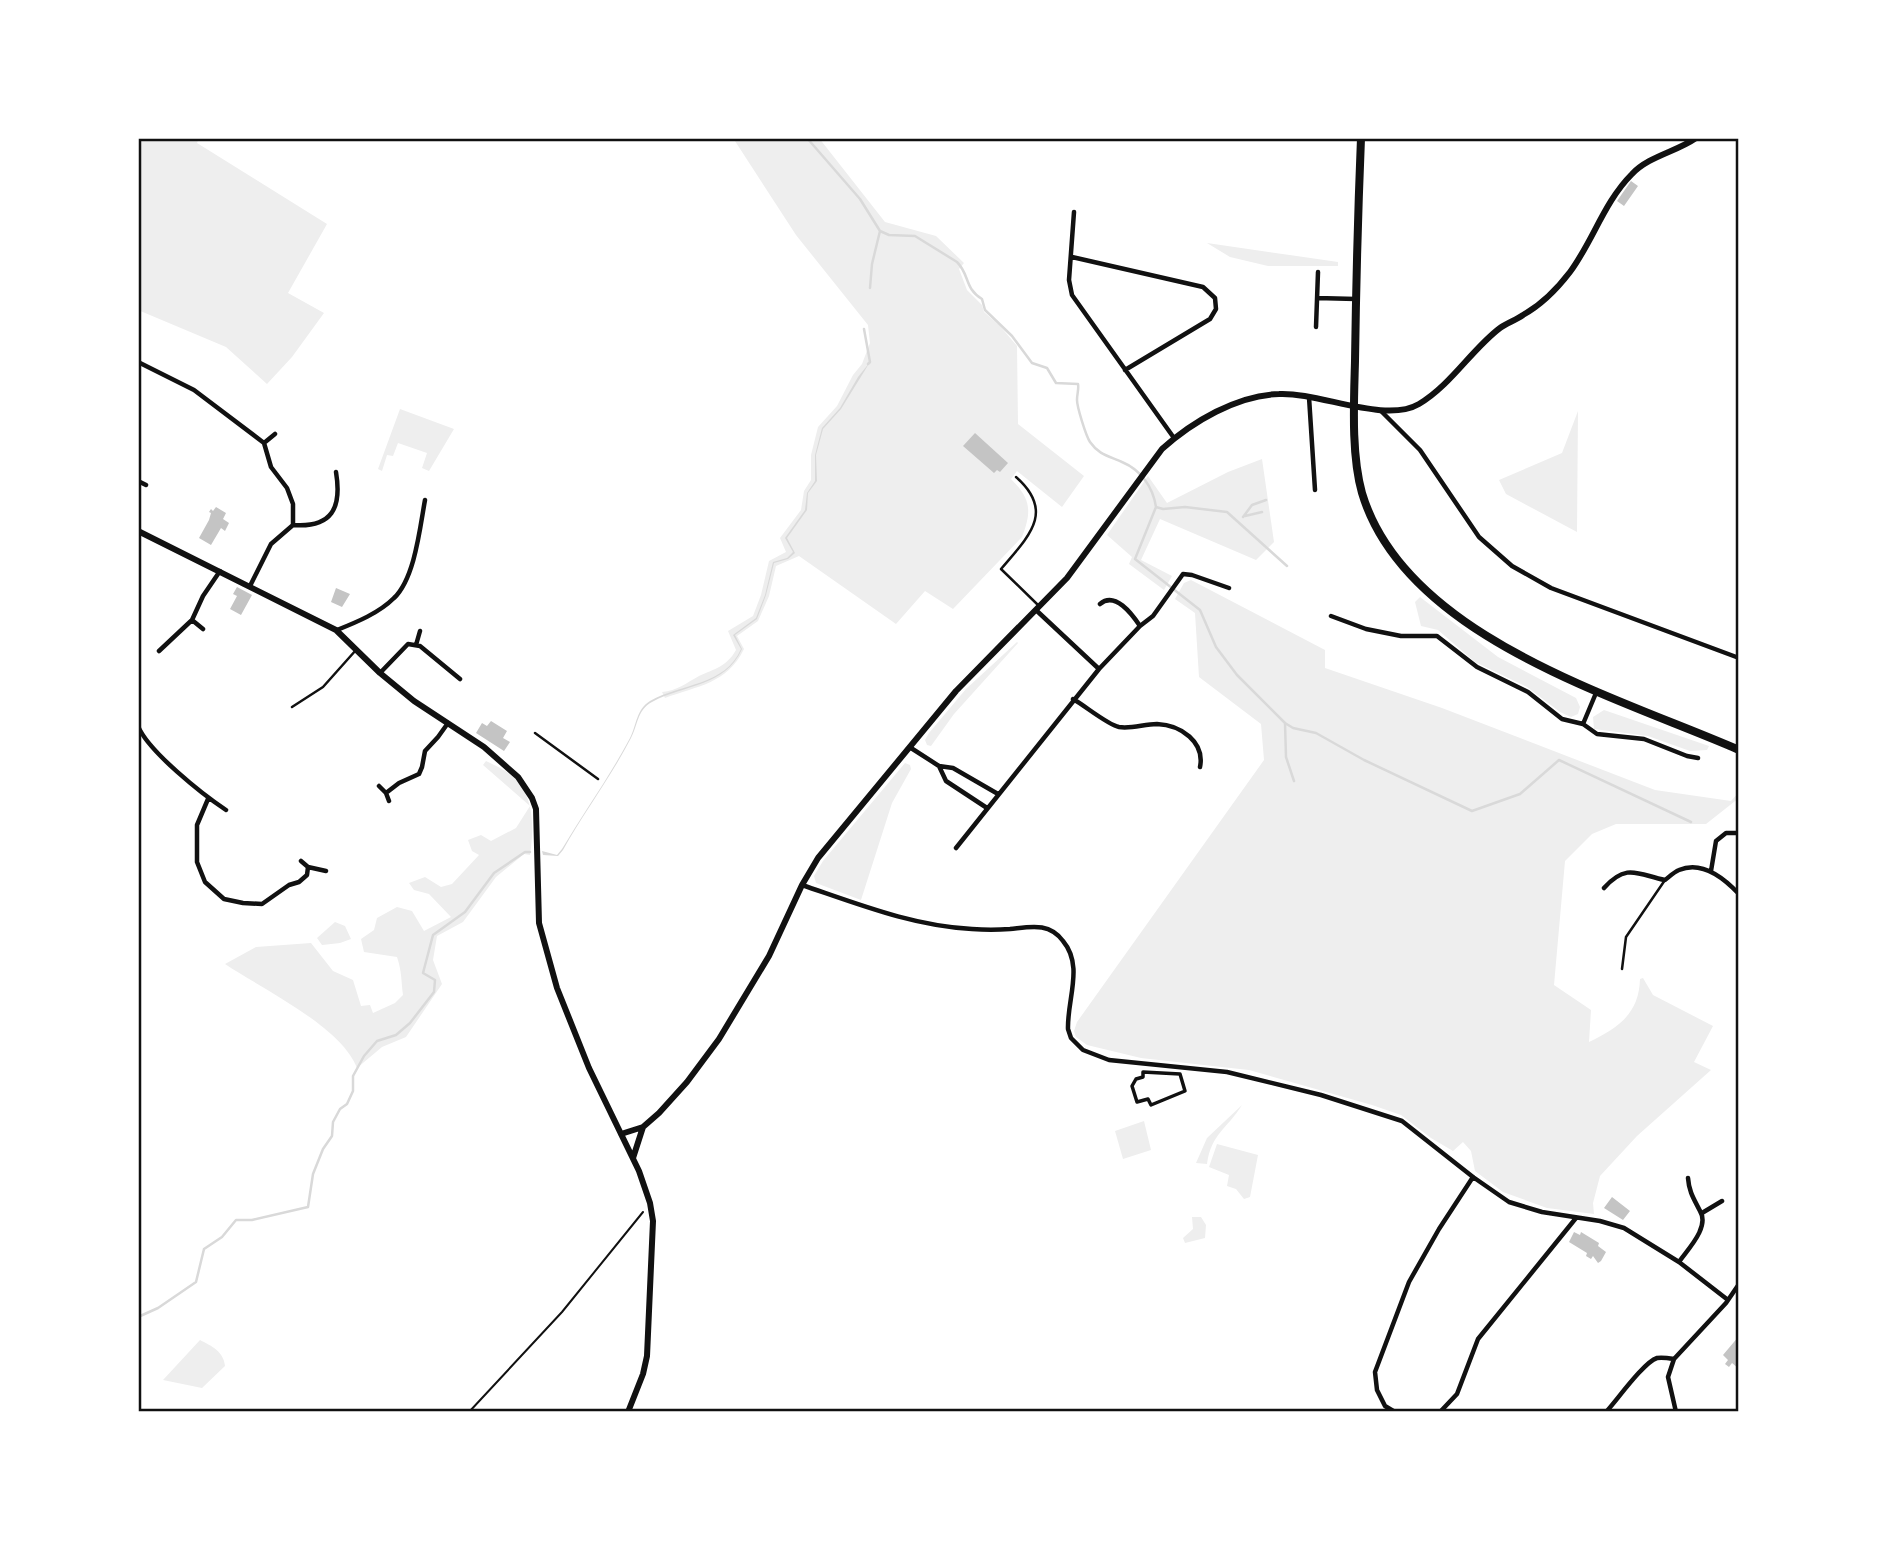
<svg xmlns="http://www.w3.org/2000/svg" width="1877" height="1550" viewBox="0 0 1877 1550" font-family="'Asap Condensed',sans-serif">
<rect width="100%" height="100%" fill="#fff"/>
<path fill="#eee" d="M138 138H199L197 143 327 224 288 293 324 313 292 357 267 384 226 347 138 310Z
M733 138H819L885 222 936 236 964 263 959 269 967 290 982 305 984 312 1000 326 1017 346 1018 424 1084 476 1062 507 1017 471 1011 479C1031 499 1032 511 1022 537L953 609 925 591 896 624 799 556 776 566 769 596 758 621 737 636 744 649C727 684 697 686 665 698L662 692C677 691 686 683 699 676 715 669 727 666 736 650L728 631 753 616 761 595 769 561 786 552 780 538 801 510 804 491 811 480V455L818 427 837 406 853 375 862 364 870 343 868 325 796 235Z
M1207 243 1338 262V266H1268L1230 257Z
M400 409 454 429 429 471 422 468 427 453 398 443 393 456 387 455 382 471 378 469Z
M1578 411 1577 532 1506 494 1499 480 1562 453Z
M1262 459 1274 542 1256 560 1160 519 1141 560 1172 576 1164 590 1129 564 1132 557 1107 535 1148 476 1167 503 1228 472Z
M1191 580 1325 650V668L1442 708 1655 790 1731 801 1739 792V798L1706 824H1616L1592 834 1565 861 1554 985 1591 1010 1589 1042C1618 1028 1639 1014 1640 979L1643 978 1653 995 1713 1026 1694 1062 1711 1070 1637 1136 1600 1176 1593 1203 1594 1214 1547 1208 1503 1192 1475 1171 1471 1151 1463 1142 1453 1151 1431 1138 1401 1115 1372 1105 1249 1070 1141 1058 1087 1045 1076 1037 1074 1031 1077 1022 1264 760 1261 724 1199 677 1195 613 1175 599 1184 583Z
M1420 597 1498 657 1576 698 1580 707 1578 714 1571 717 1560 712 1527 687 1475 662 1438 630 1421 626 1415 602Z
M1017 642 1018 643 954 714 931 746 927 745 925 740 929 733 966 689Z
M1604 710 1709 746 1707 750 1690 751 1648 736 1594 729 1593 717Z
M486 761C494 765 504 769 511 775 535 795 534 827 530 855L524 854 496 877 463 922 437 936 433 960 442 984 406 1037 382 1047 357 1068C341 1026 262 989 225 964L256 947 311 943 333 971 353 980 361 1006 370 1005 373 1013 395 1003 403 995C401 980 402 972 397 957L364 952 361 939 374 930 377 918 397 907 412 911 424 931 451 917 429 894 414 890 409 883 425 877 441 887 452 884 479 855 472 851 468 840 481 835 491 841 516 828 530 806 483 765Z
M905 763 910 765 911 769 892 803 861 900 816 883 814 876 823 861Z
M335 922 345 926 351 939 340 943 322 945 317 938Z
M1242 1105C1227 1129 1211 1134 1207 1164L1196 1163 1207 1138Z
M1144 1121 1151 1150 1123 1159 1115 1131Z
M1217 1144 1258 1155 1250 1197 1244 1199 1236 1189 1227 1186 1229 1175 1209 1167Z
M1192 1217H1201L1206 1225 1205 1238 1185 1243 1183 1238 1193 1229Z
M200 1340C212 1346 224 1352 225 1366L202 1388 163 1380Z"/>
<path fill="#d9d9d9" d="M870 362 841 409 823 429 816 455 817 481 808 493 807 510 787 538 795 553 788 559 774 563 766 595 757 619 735 635 742 649C725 687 685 684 652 702 637 710 638 725 631 738 611 777 584 812 563 850L558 856 543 855 542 851 557 855 562 849C584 812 610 776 630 738 637 724 636 710 650 701 682 683 725 686 741 649L733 635 756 618 765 595 773 562 787 558 793 552 785 538 805 510 807 493 815 481V455L822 428 840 408 858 377Z"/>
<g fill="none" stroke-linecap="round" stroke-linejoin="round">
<path stroke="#d9d9d9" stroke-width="2.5" d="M807 138 860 199 880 231 872 264 870 288
M880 231 889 235 915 236 957 262C970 275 964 288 982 299L985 310 1012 336 1032 363 1047 368 1056 383 1078 384C1079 389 1077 394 1077 400 1077 407 1086 436 1090 442 1099 455 1109 456 1122 462 1141 470 1153 487 1156 507L1135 559 1200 610 1216 647 1237 675 1285 723 1293 728 1316 733 1364 760 1472 811 1520 794 1559 760 1691 822
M864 329 870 362 868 364
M1156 507 1163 509 1185 507 1227 512 1287 566
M1245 516 1262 512
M1243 517 1252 505 1266 500
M1285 723 1286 757 1294 781
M138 1317 158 1308 196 1282 204 1249 222 1237 236 1220H252L308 1207 313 1174 323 1149 332 1136 333 1122 340 1109 347 1104 353 1091V1076L364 1056 377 1041 396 1035 410 1023 434 992 435 980 423 973 433 935 465 912 494 873 525 852H530"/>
</g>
<path fill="#c4c4c4" d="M1631 181 1638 186 1624 206 1617 201Z
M975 433 1008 463 1000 472 997 470 994 473 963 446Z
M216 507 226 513 223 519 229 523 225 531 221 528 211 545 199 538 209 520 211 513 209 512 211 509 213 511Z
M237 587 252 595 241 615 230 609 237 596 233 594Z
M336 588 350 594 342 607 331 602Z
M491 721 507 731 503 738 510 742 504 751 476 733 482 723 487 726Z
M1612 1197 1630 1211 1623 1220 1604 1208Z
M1574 1232 1580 1235 1581 1232 1599 1243 1598 1246 1606 1252 1601 1261 1598 1263 1593 1256 1591 1259 1586 1256 1587 1253 1569 1242Z
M1739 1336V1369L1732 1363 1729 1367 1725 1364 1728 1360 1723 1355Z"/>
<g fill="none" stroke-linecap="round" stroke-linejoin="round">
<path stroke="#111" stroke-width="2" d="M469 1412 562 1312 643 1212"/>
<path stroke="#111" stroke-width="2.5" d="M1016 477C1056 512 1028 537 1001 569L1038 605
M292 707 323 687 356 650
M535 733 598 779
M1622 969 1626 937 1665 880"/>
<path stroke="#111" stroke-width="3.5" d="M1143 1072 1180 1074 1185 1091 1151 1105 1148 1099 1137 1102 1132 1086 1136 1079 1143 1077Z"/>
<path stroke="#111" stroke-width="4.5" d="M1074 212 1069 280 1072 295 1174 438
M1072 257 1203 287 1215 298 1216 309 1210 319 1125 370
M1317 298 1356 299
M1316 327 1318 272
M138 362 194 390 264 443 271 467 287 488 293 504V525L271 544 250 586
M1309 397 1315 490
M1382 412 1420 450 1479 537 1512 566 1551 588 1739 658
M264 443 275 434
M138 481 146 485
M293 525C332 528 342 508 336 472
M1100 604C1115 591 1132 614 1140 626
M1331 616 1366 629 1401 636H1437L1477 667 1528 692 1562 719 1583 724 1597 734 1644 739 1687 756 1698 758
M192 620 203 629
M337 630C357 622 379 613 394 598 415 578 420 527 425 500
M416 645 420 631
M159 651 192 620 203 596 220 571
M1099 669 1140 626 1153 616 1183 574 1192 575 1229 588
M380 673 408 644 420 646 460 679
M1073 699C1084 705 1108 725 1119 727 1132 729 1144 724 1157 724 1181 725 1205 742 1200 767
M1583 724 1596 693
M138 726C148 751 202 794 226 810
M911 748 939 766 953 768 998 794
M939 766 946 781 987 808
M379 786 386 793 389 801
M386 793 399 783 419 774 422 767 425 751 438 737 448 723
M208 799 197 825V862L205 882 224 899 243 903 262 904 289 885 299 882 307 875 308 867
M956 848 1099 669 1037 611
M301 861 308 867 326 871
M1711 871 1716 841 1726 833H1739
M802 885C858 904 913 926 972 929 985 930 997 930 1010 929 1030 927 1049 922 1063 941 1084 966 1067 999 1068 1029L1071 1038 1083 1050 1109 1060 1227 1072 1321 1095 1402 1121 1473 1177 1509 1202 1542 1212 1600 1221 1624 1228 1679 1262 1728 1300
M1604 888C1627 862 1639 875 1665 880 1669 877 1674 872 1679 870 1702 860 1724 878 1739 894
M1702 1213 1722 1201
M1679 1262C1688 1249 1710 1227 1700 1211 1694 1199 1689 1192 1688 1178
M1395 1412 1385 1406 1377 1390 1375 1372 1409 1282 1439 1229 1473 1177
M1440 1412 1457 1394 1478 1339 1576 1218
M1606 1412C1617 1400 1644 1362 1657 1358 1662 1357 1668 1358 1674 1359
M1676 1412 1668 1377 1674 1359 1726 1303 1739 1284"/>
<path stroke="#111" stroke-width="6" d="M138 531 336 630 380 673 414 701 484 747 518 777 532 798 536 809 539 923 557 988 589 1068 639 1171 650 1203 653 1221 647 1356 643 1374 628 1412
M621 1134 643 1127 659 1113 687 1082 719 1039 769 956 802 885 818 858 956 691 1067 578 1162 449C1192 422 1237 395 1279 394 1319 392 1385 424 1419 404 1451 385 1472 349 1500 328 1507 323 1516 320 1523 315 1541 305 1557 289 1570 272 1593 241 1604 202 1632 174 1649 156 1676 152 1696 138
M633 1158 643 1127"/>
<path stroke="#111" stroke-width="8" d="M1361 138C1358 212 1356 287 1355 361 1354 401 1351 454 1362 493 1405 637 1615 696 1739 750"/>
</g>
<rect width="1877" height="1550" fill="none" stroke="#ffffff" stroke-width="280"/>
<rect x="140" y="140" width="1597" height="1270" fill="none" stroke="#111" stroke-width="2.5"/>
</svg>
